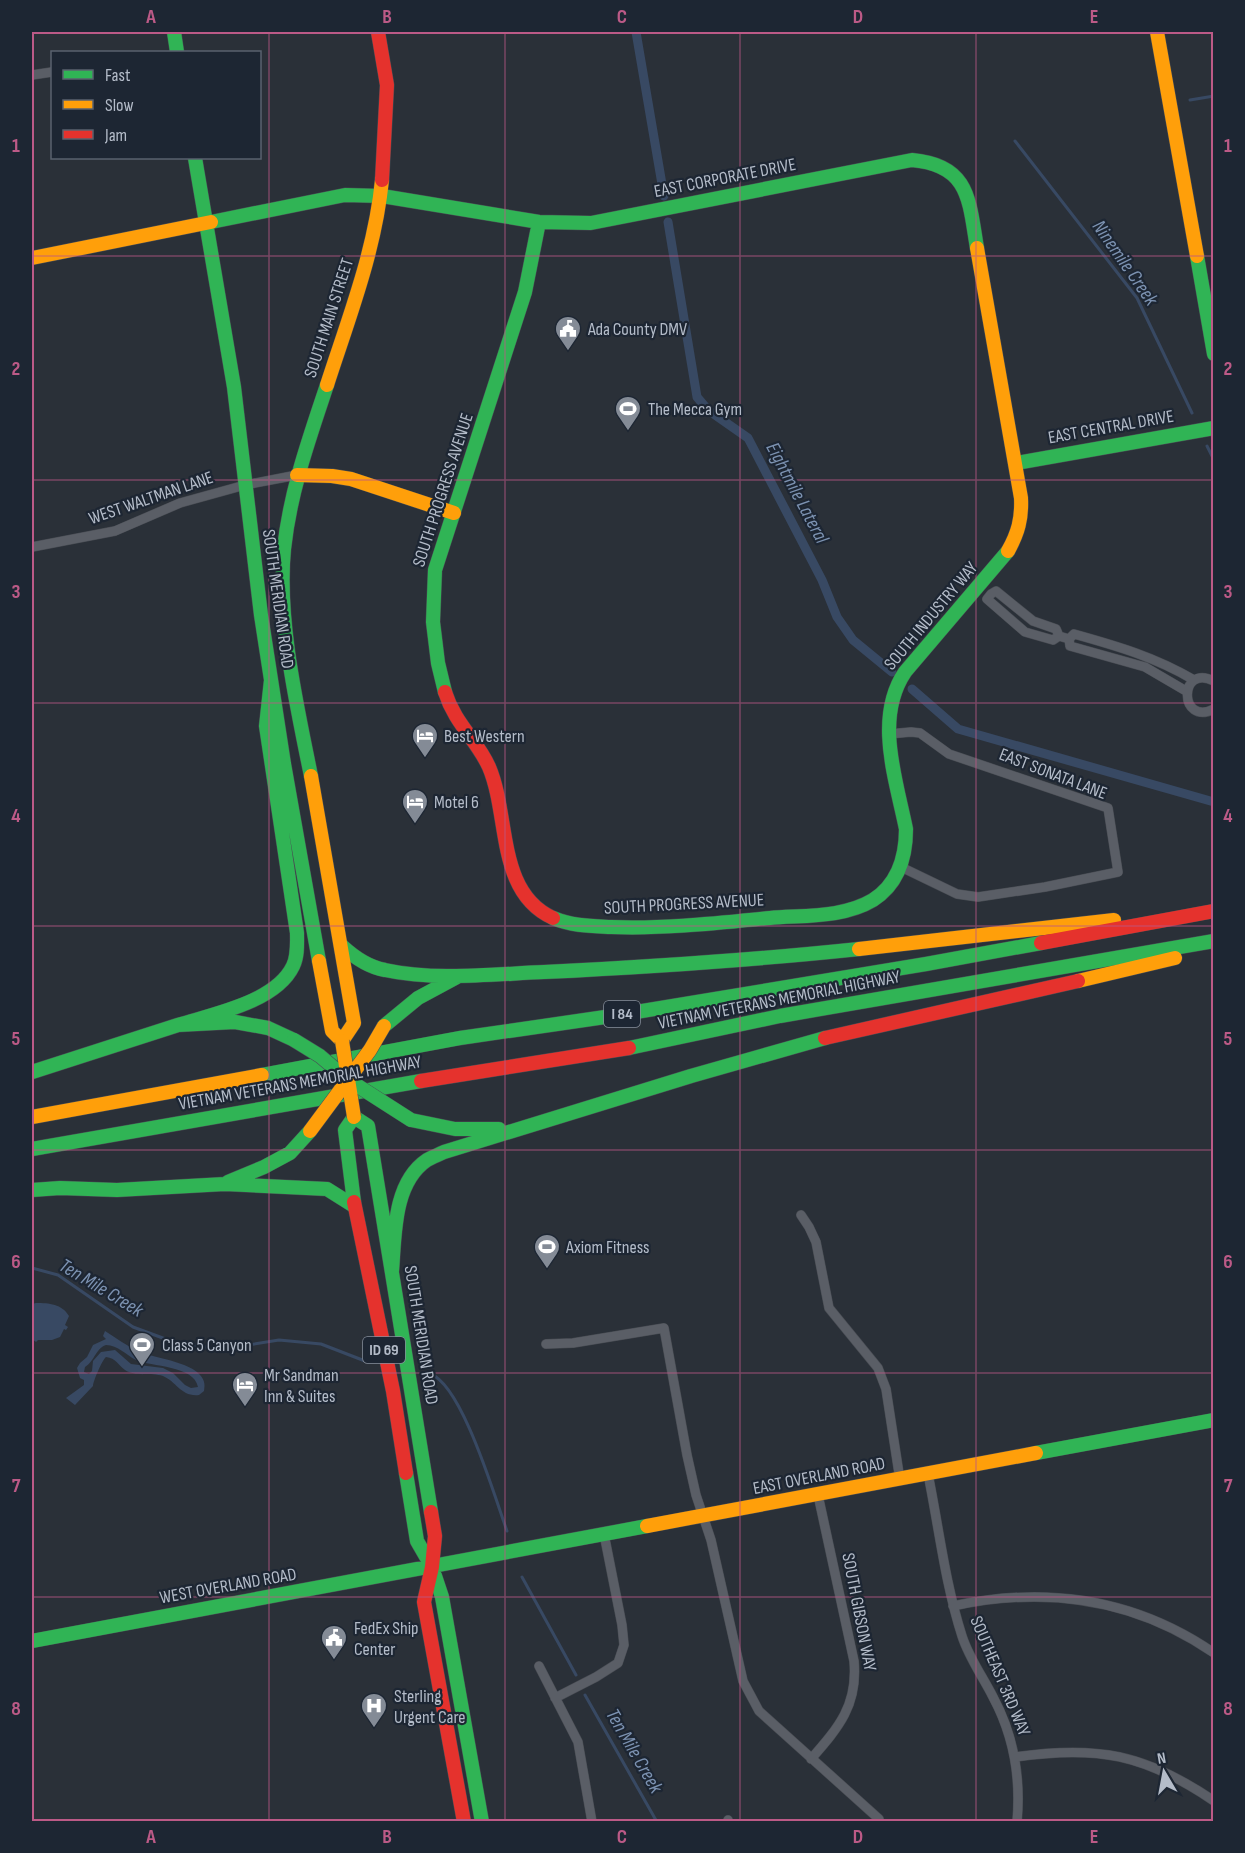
<svg xmlns="http://www.w3.org/2000/svg" width="1245" height="1853" viewBox="0 0 1245 1853" font-family="'Sofia Sans Condensed',sans-serif">
<rect width="100%" height="100%" fill="#2a3038"/>
<path fill="#384963" fill-rule="evenodd" d="M36 1303C49 1303 62 1304 69 1316L65 1325 68 1327 66 1330 64 1329 60 1337 52 1340H38L36 1342 32 1339V1304Z
M105 1331C116 1338 126 1345 137 1351 152 1359 212 1362 204 1391L199 1395C181 1397 177 1382 163 1376 151 1372 135 1377 125 1370 118 1365 116 1358 106 1357 102 1360 93 1382 93 1386L75 1405 66 1398 84 1385V1380L80 1378 77 1368 80 1363 87 1357 93 1345 106 1339 103 1336ZM106 1345C118 1345 126 1355 136 1360 151 1367 194 1365 198 1387L191 1388 185 1385 173 1373 163 1368 131 1364 115 1350 101 1352 93 1361 92 1371 89 1374 84 1372 85 1367C95 1361 95 1349 106 1345Z"/>
<g fill="none" stroke-linecap="round" stroke-linejoin="round">
<path stroke="#384963" stroke-width="3" d="M1190 100 1214 96
M1015 141 1137 298 1192 413
M1207 446 1214 460
M32 1268 58 1275 133 1327 179 1344 224 1349 279 1340 321 1344 365 1361
M430 1374C462 1384 495 1498 507 1531
M522 1577 576 1675
M585 1695 657 1822"/>
<path stroke="#384963" stroke-width="9" d="M636 32 664 196
M668 222 697 397 708 410 748 438 822 580 837 617 853 640 892 672
M912 689 958 729 1214 802"/>
<defs>
<path id="street" d="M32 75 52 72
M32 547 115 531 180 503 245 485 297 475
M991 594 987 599 1025 632 1053 640 1059 636 1069 639
M991 594 996 591 1033 621 1056 629 1059 636
M1069 639 1074 634C1117 646 1155 657 1194 680
M1069 639 1070 646 1145 667 1186 691
M1214 681C1178 663 1179 727 1214 709
M889 734 911 732 920 733 949 754 1108 808 1118 872 1045 887 978 897 957 894 901 867
M801 1215 809 1227 816 1242 829 1308 878 1368 886 1389 900 1480
M546 1344 573 1343 664 1328 687 1455 696 1495 711 1540 743 1681 759 1711 879 1819
M928 1474C939 1528 945 1583 962 1636 969 1658 983 1677 993 1697 1014 1736 1021 1778 1017 1822
M953 1606C1046 1586 1134 1598 1214 1653
M539 1666 578 1742 592 1822
M555 1698 596 1677 618 1663 624 1645 622 1625 604 1534
M1015 1757C1097 1745 1145 1754 1214 1801
M811 1759C839 1727 858 1705 854 1661L818 1495
M728 1820V1822"/>
<path id="fast" d="M174 32 177 52
M195 158 234 387 261 615 284 764 319 961
M211 222 345 195 382 196 539 222 591 223 912 160C970 165 969 201 977 248
M1197 256 1214 354
M1016 463 1214 428
M445 692 438 663 433 622 435 570 525 292 539 222
M311 776C297 706 277 620 284 549 290 492 309 439 327 385
M553 918C572 926 591 926 611 927 664 929 718 923 770 918 804 915 843 918 873 900 898 884 906 857 906 829 896 779 874 718 905 672L1008 551
M342 946C355 958 368 967 385 970 435 981 494 974 544 972 649 967 754 960 859 949
M178 1025C213 1014 276 1002 293 966 298 956 297 943 297 933L266 726 271 680
M384 1026 418 998 457 977
M629 1048 780 1016 1214 941
M32 1072 178 1025 235 1022 268 1028 294 1040
M262 1075 460 1038 612 1016 926 964 1041 943
M411 1120 455 1129H499
M32 1149 421 1081
M228 1182 264 1167 290 1153 310 1131
M32 1190 60 1188 117 1190 225 1184 327 1189 354 1206
M354 1202 345 1130 354 1117 368 1126 431 1512
M392 1271C395 1235 393 1183 427 1160 432 1157 438 1155 444 1152L691 1076 825 1038
M1036 1453 1214 1420
M406 1473 417 1541 432 1567 442 1597 482 1822
M32 1641 647 1526"/>
<path id="slow" d="M1157 32 1197 256
M977 248 1021 498C1022 519 1018 533 1008 551
M32 258 211 222
M327 385C349 317 375 251 382 180
M297 475 332 476 351 479 454 513
M311 776 354 1023 342 1041 332 1031 319 961
M859 949 1114 920
M1078 981 1175 958
M32 1117 262 1075
M647 1526 1036 1453"/>
<path id="jam" d="M378 32 387 85 382 180
M445 692C455 724 477 740 489 767 510 816 496 892 553 918
M1041 943 1214 911
M825 1038 1078 981
M421 1081 629 1048
M354 1202 393 1391 406 1473
M431 1512 435 1536 432 1567 424 1602 464 1822"/>
</defs>
<use href="#street" stroke="#484c53" stroke-width="10"/>
<use href="#fast" stroke="#484c53" stroke-width="15"/>
<use href="#slow" stroke="#484c53" stroke-width="15"/>
<use href="#jam" stroke="#484c53" stroke-width="15"/>
<use href="#street" stroke="#5a5e66" stroke-width="9"/>
<use href="#fast" stroke="#30b455" stroke-width="14"/>
<use href="#slow" stroke="#ff9f0a" stroke-width="14"/>
<use href="#jam" stroke="#e5322d" stroke-width="14"/>
<defs>
<path id="fast-bridge" d="M294 1040 320 1056 347 1079 411 1120"/>
<path id="slow-bridge" d="M342 1041 354 1117
M310 1131 370 1050 384 1026"/>
</defs>
<use href="#fast-bridge" stroke="#484c55" stroke-width="15" stroke-linecap="butt"/>
<use href="#slow-bridge" stroke="#484c55" stroke-width="15" stroke-linecap="butt"/>
<use href="#fast-bridge" stroke="#30b455" stroke-width="14"/>
<use href="#slow-bridge" stroke="#ff9f0a" stroke-width="14"/>
</g>
<path fill="none" stroke="#bc5a87" stroke-width="1.5" stroke-opacity="0.55" d="M269 32V1822M505 32V1822M740 32V1822M976 32V1822M32 256H1214M32 480H1214M32 703H1214M32 926H1214M32 1150H1214M32 1373H1214M32 1597H1214"/>
<defs>
<symbol id="civic-pin" viewBox="-11 -11 22 30"><path d="M0 17L-7.5 6A9.5 9.5 0 1 1 7.5 6Z" fill="#848b96" stroke="#1d2633"/><path d="M-.6-6.5H3V-4.5H.6V-3L4-1V1h2V6H-6V1h2V-1L-.6-3ZM-1.2 2.5V6h2.4V2.5Z" fill="#fff"/></symbol>
<symbol id="stadium-pin" viewBox="-11 -11 22 30"><path d="M0 17L-7.5 6A9.5 9.5 0 1 1 7.5 6Z" fill="#848b96" stroke="#1d2633"/><path d="M0-5a6.5 5 0 1 0 0 10a6.5 5 0 1 0 0-10ZM-3.5-1.8h7v3.6h-7Z" fill="#fff"/></symbol>
<symbol id="hotel-pin" viewBox="-11 -11 22 30"><path d="M0 17L-7.5 6A9.5 9.5 0 1 1 7.5 6Z" fill="#848b96" stroke="#1d2633"/><path d="M-6-4.5h1.5V1H6V5H4.5V3h-9V5H-6ZM-4 0a1.8 1.8 0 1 1 3.6 0ZM.5 0V-2.5h3Q6-2.5 6 0Z" fill="#fff"/></symbol>
<symbol id="hospital-pin" viewBox="-11 -11 22 30"><path d="M0 17L-7.5 6A9.5 9.5 0 1 1 7.5 6Z" fill="#848b96" stroke="#1d2633"/><path d="M-5-5h3v3.5h4V-5h3V5h-3V1.5h-4V5h-3Z" fill="#fff"/></symbol>
</defs>
<g fill-rule="evenodd">
<use href="#civic-pin" x="553" y="314" width="30" height="40"/>
<use href="#stadium-pin" x="613" y="394" width="30" height="40"/>
<use href="#hotel-pin" x="410" y="721" width="30" height="40"/>
<use href="#hotel-pin" x="400" y="787" width="30" height="40"/>
<use href="#stadium-pin" x="532" y="1232" width="30" height="40"/>
<use href="#stadium-pin" x="127" y="1330" width="30" height="40"/>
<use href="#hotel-pin" x="230" y="1370" width="30" height="40"/>
<use href="#civic-pin" x="319" y="1623" width="30" height="40"/>
<use href="#hospital-pin" x="359" y="1691" width="30" height="40"/>
</g>
<g text-anchor="middle" dominant-baseline="central" stroke-width="4.5" stroke-linejoin="round" paint-order="stroke">
<g fill="#1d2633" stroke="#878f9c" stroke-width="1.5">
<rect x="604" y="1001" width="36" height="26" rx="4.5"/>
<rect x="363" y="1337" width="42" height="26" rx="4.5"/>
</g>
<g font-size="16" font-weight="bold" fill="#b4bcc9">
<text x="622" y="1014">I 84</text>
<text x="384" y="1350">ID 69</text>
</g>
<g font-size="18" fill="#b4bcc9" stroke="#1d2633">
<text transform="translate(725 178) rotate(-11)">EAST CORPORATE DRIVE</text>
<text transform="translate(329 318) rotate(-72)">SOUTH MAIN STREET</text>
<text transform="translate(1111 427) rotate(-10)">EAST CENTRAL DRIVE</text>
<text transform="translate(443 490) rotate(-72)">SOUTH PROGRESS AVENUE</text>
<text transform="translate(151 498) rotate(-19)">WEST WALTMAN LANE</text>
<text transform="translate(278 599) rotate(82)">SOUTH MERIDIAN ROAD</text>
<text transform="translate(931 616) rotate(-50)">SOUTH INDUSTRY WAY</text>
<text transform="translate(1053 774) rotate(21)">EAST SONATA LANE</text>
<text transform="translate(684 904) rotate(-3)">SOUTH PROGRESS AVENUE</text>
<text transform="translate(779 1000) rotate(-11)">VIETNAM VETERANS MEMORIAL HIGHWAY</text>
<text transform="translate(300 1083) rotate(-10)">VIETNAM VETERANS MEMORIAL HIGHWAY</text>
<text transform="translate(421 1335) rotate(81)">SOUTH MERIDIAN ROAD</text>
<text transform="translate(819 1476) rotate(-11)">EAST OVERLAND ROAD</text>
<text transform="translate(228 1586) rotate(-10)">WEST OVERLAND ROAD</text>
<text transform="translate(859 1612) rotate(79)">SOUTH GIBSON WAY</text>
<text transform="translate(1000 1676) rotate(67)">SOUTHEAST 3RD WAY</text>
</g>
<g font-size="18" fill="#b4bcc9" stroke="#1d2633" text-anchor="start">
<text x="588" y="329">Ada County DMV</text>
<text x="648" y="409">The Mecca Gym</text>
<text x="444" y="736">Best Western</text>
<text x="434" y="802">Motel 6</text>
<text x="566" y="1247">Axiom Fitness</text>
<text x="162" y="1345">Class 5 Canyon</text>
<text x="264" y="1375">Mr Sandman<tspan x="264" dy="21">Inn &amp; Suites</tspan></text>
<text x="354" y="1628">FedEx Ship<tspan x="354" dy="21">Center</tspan></text>
<text x="394" y="1696">Sterling<tspan x="394" dy="21">Urgent Care</tspan></text>
</g>
<g font-size="20" font-style="italic" fill="#7c92b1" stroke="#1d2633">
<text transform="translate(1125 263) rotate(55)">Ninemile Creek</text>
<text transform="translate(797 493) rotate(62)">Eightmile Lateral</text>
<text transform="translate(101 1288) rotate(31)">Ten Mile Creek</text>
<text transform="translate(634 1751) rotate(60)">Ten Mile Creek</text>
</g>
</g>
<rect width="1245" height="1853" fill="none" stroke="#1d2633" stroke-width="66"/>
<rect x="51" y="51" width="210" height="108" fill="#1d2633" stroke="#59626f" stroke-width="1.5"/>
<rect x="63" y="70" width="30" height="9" fill="#30b455" stroke="#59626f" stroke-width="1.5"/>
<text x="105" y="81" font-size="18" fill="#b4bcc9">Fast</text>
<rect x="63" y="100" width="30" height="9" fill="#ff9f0a" stroke="#59626f" stroke-width="1.5"/>
<text x="105" y="111" font-size="18" fill="#b4bcc9">Slow</text>
<rect x="63" y="130" width="30" height="9" fill="#e5322d" stroke="#59626f" stroke-width="1.5"/>
<text x="105" y="141" font-size="18" fill="#b4bcc9">Jam</text>
<g transform="translate(1164 1772) rotate(350)" stroke="#1d2633" stroke-width="4.5" paint-order="stroke">
<path d="M0-4.5L10 22L0 15L-10 22Z" fill="#b4bcc9"/>
<text y="-9" font-size="16" font-weight="bold" text-anchor="middle" fill="#b4bcc9">N</text>
</g>
<rect x="33" y="33" width="1179" height="1787" fill="none" stroke="#bc5a87" stroke-width="2"/>
<g font-size="20" text-anchor="middle" font-weight="bold" fill="#bc5a87">
<text x="151" y="23">A</text>
<text x="387" y="23">B</text>
<text x="622" y="23">C</text>
<text x="858" y="23">D</text>
<text x="1094" y="23">E</text>
<text x="16" y="152">1</text>
<text x="1228" y="152">1</text>
<text x="16" y="375">2</text>
<text x="1228" y="375">2</text>
<text x="16" y="598">3</text>
<text x="1228" y="598">3</text>
<text x="16" y="822">4</text>
<text x="1228" y="822">4</text>
<text x="16" y="1045">5</text>
<text x="1228" y="1045">5</text>
<text x="16" y="1268">6</text>
<text x="1228" y="1268">6</text>
<text x="16" y="1492">7</text>
<text x="1228" y="1492">7</text>
<text x="16" y="1715">8</text>
<text x="1228" y="1715">8</text>
<text x="151" y="1843">A</text>
<text x="387" y="1843">B</text>
<text x="622" y="1843">C</text>
<text x="858" y="1843">D</text>
<text x="1094" y="1843">E</text>
</g>
</svg>
